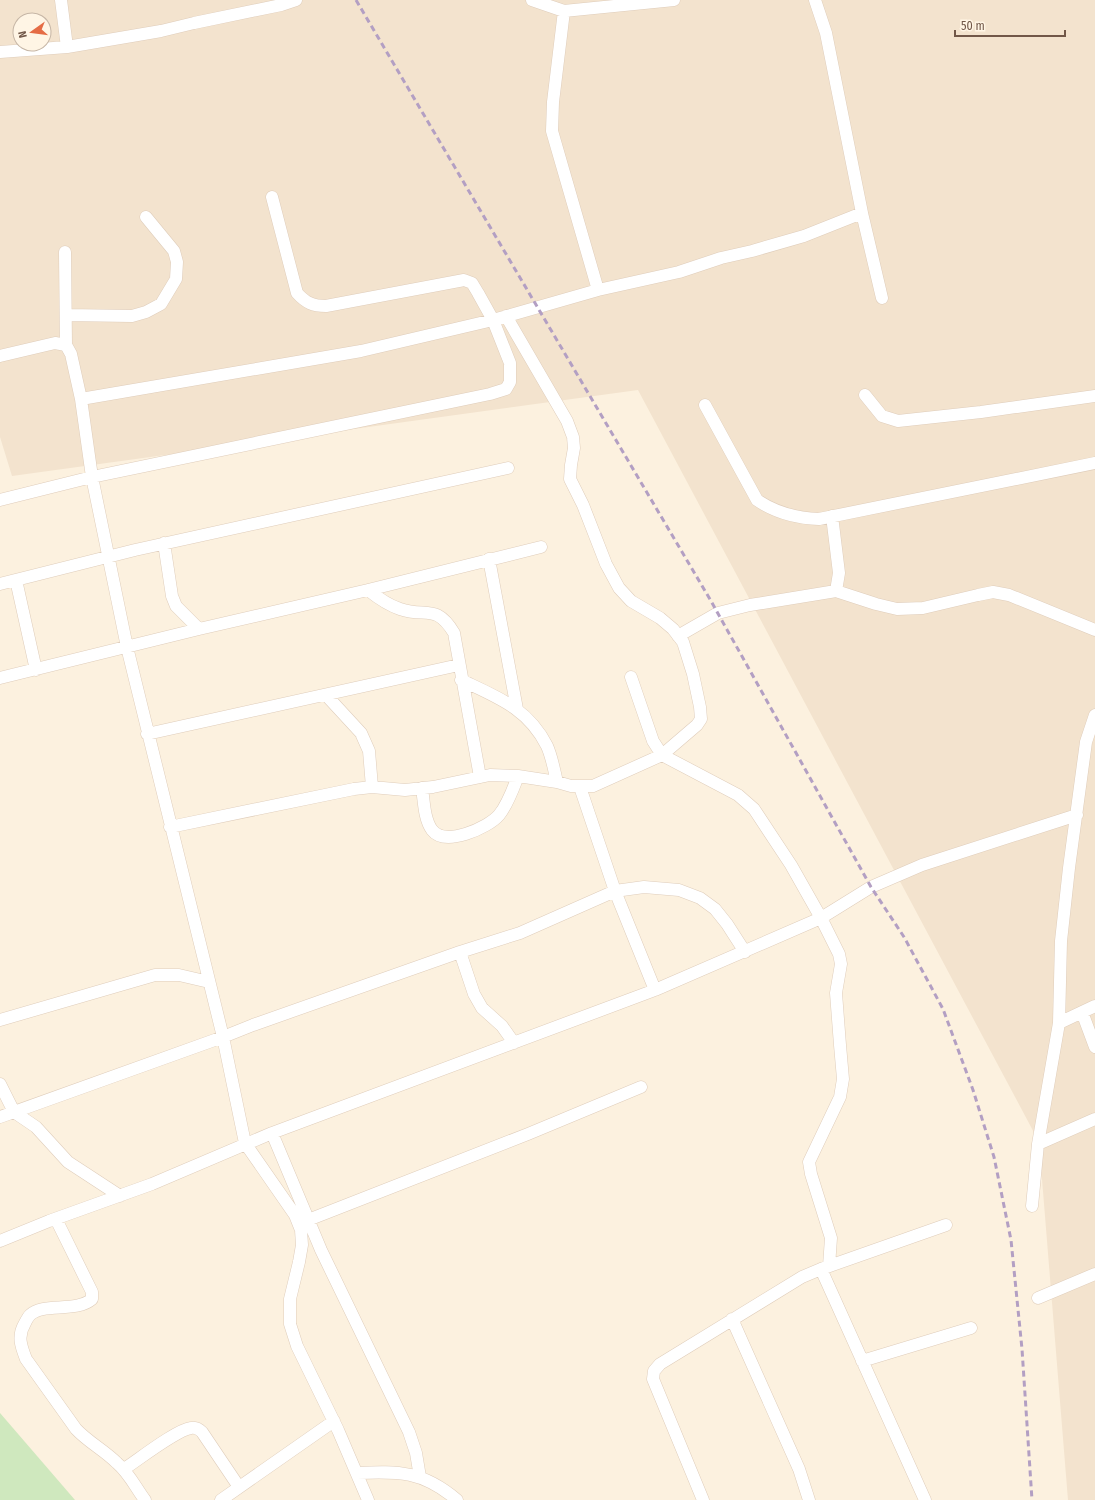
<svg xmlns="http://www.w3.org/2000/svg" width="1095" height="1500" viewBox="0 0 1095 1500" font-family="'Fira Sans Condensed',sans-serif">
<rect width="100%" height="100%" fill="#fcf1df"/>
<path fill="#f3e3ce" fill-rule="evenodd" d="M0 0H1095V1500H1068L1039 1142 638 390 12 476 0 437ZM20 20H44V44H20Z"/>
<path fill="#cfe8be" d="M0 1413 75 1500H0Z"/>
<g fill="none" stroke-linecap="round" stroke-linejoin="round">
<defs>
<path id="minor" d="M532 0 564 11 674 0
M815 0 826 33 862 213 882 298
M564 11 553 102 552 131 598 290
M67 47 161 31 194 23 281 5 296 0
M0 52 67 47 61 0
M65 252 66 345
M66 315 132 316 146 312 161 304 176 279 177 262 174 251 146 217
M0 356 55 343 66 345 71 354 81 399 92 477 127 647 223 1037 245 1143 295 1215 301 1230 302 1245 299 1262 290 1299V1324L297 1346 338 1430 368 1500
M865 395 882 416 898 421 981 412 1095 396
M81 399 361 351 493 320 598 290 679 272 721 258 752 251 804 236 862 213
M705 405 757 500C776 513 796 518 819 519L1095 463
M0 500 92 477 490 394 506 389 510 382V363L493 320 478 293 472 283 464 280 326 306C313 306 306 303 297 293L272 197
M832 516 839 573 836 591
M164 543 172 596 176 606 199 629
M489 559 517 709
M16 580 36 670
M0 584 135 550 508 468
M368 590C378 598 388 605 400 609 426 618 436 603 454 633L480 777
M678 636 718 613 750 605 836 591 876 604 897 609 923 608 978 595 993 592 1009 595 1095 630
M631 677 653 741 662 755 738 795 754 809 791 865 821 918 839 954 841 964 836 993 840 1045 843 1079 840 1097 809 1162 811 1174 831 1238 829 1266
M0 678 199 629 368 590 541 547
M461 680C497 697 528 708 547 746 552 757 554 770 557 782
M326 695 361 733 369 751 372 787
M147 734 459 665
M580 787 615 891 655 990
M422 788C424 801 424 819 432 830 445 847 488 828 499 815 508 804 513 789 518 776
M170 827 354 789 372 787 405 790 433 787 490 775 518 776 557 782 571 786H593L662 755 697 725 701 719 700 707 693 674 683 642 673 629 660 618 631 601 619 588 606 564 583 505 570 479 571 465 574 448 573 437 567 421 506 316
M460 952 474 994 482 1008 502 1026 514 1043
M1082 1012 1095 1047
M0 1020 155 975H179L209 982
M1059 1023 1095 1006
M0 1084 14 1112 36 1127 68 1162 120 1196
M0 1117 223 1037 253 1025 460 952 520 933 615 891 644 887 679 890 700 898 715 909 727 924 745 952
M272 1133 321 1250 409 1432 416 1453 420 1477
M1038 1144 1095 1119
M1032 1206 1038 1144 1059 1023 1061 941 1069 868 1086 742 1095 715
M56 1219 92 1292V1299C76 1313 43 1302 30 1315 28 1317 26 1321 25 1323 17 1336 21 1346 26 1359L76 1429C88 1442 104 1450 117 1463 129 1473 136 1488 145 1500
M308 1220 528 1134 641 1087
M0 1241 49 1221 152 1184 272 1133 655 990 821 918 871 887 922 865 1077 815
M1038 1298 1095 1274
M732 1319 799 1469 809 1500
M862 1361 971 1328
M124 1469C138 1460 176 1430 191 1428 195 1427 199 1429 202 1432L239 1487
M357 1473C399 1471 423 1471 457 1500
M221 1500 334 1421
M703 1500 653 1379 654 1371 660 1364 802 1277 821 1269
M925 1500 821 1269 946 1225"/>
</defs>
<use href="#minor" stroke="#dfcdbb" stroke-width="13"/>
<use href="#minor" stroke="#fff" stroke-width="12"/>
<path stroke="#b39fc3" stroke-width="3" stroke-dasharray="6 4" stroke-linecap="butt" d="M356 0 711 601 871 887 904 937 943 1009 973 1090 994 1157 1011 1240 1022 1349 1032 1500"/>
</g>
<g transform="translate(32 32) rotate(256)"><circle r="19" fill="#fff5e5" stroke="#c6b6a6"/>
<path d="M0-3L7 15L0 10L-7 15Z" fill="#e56c45"/>
<text y="-6" font-size="11" font-weight="bold" text-anchor="middle" fill="#715748">N</text>
</g>
<path d="M955 30v6h110v-6" fill="none" stroke="#715748" stroke-width="2"/>
<text x="961" y="30" font-size="12" fill="#715748" stroke="#fff5e5" stroke-width="3" paint-order="stroke">50 m</text>
</svg>
